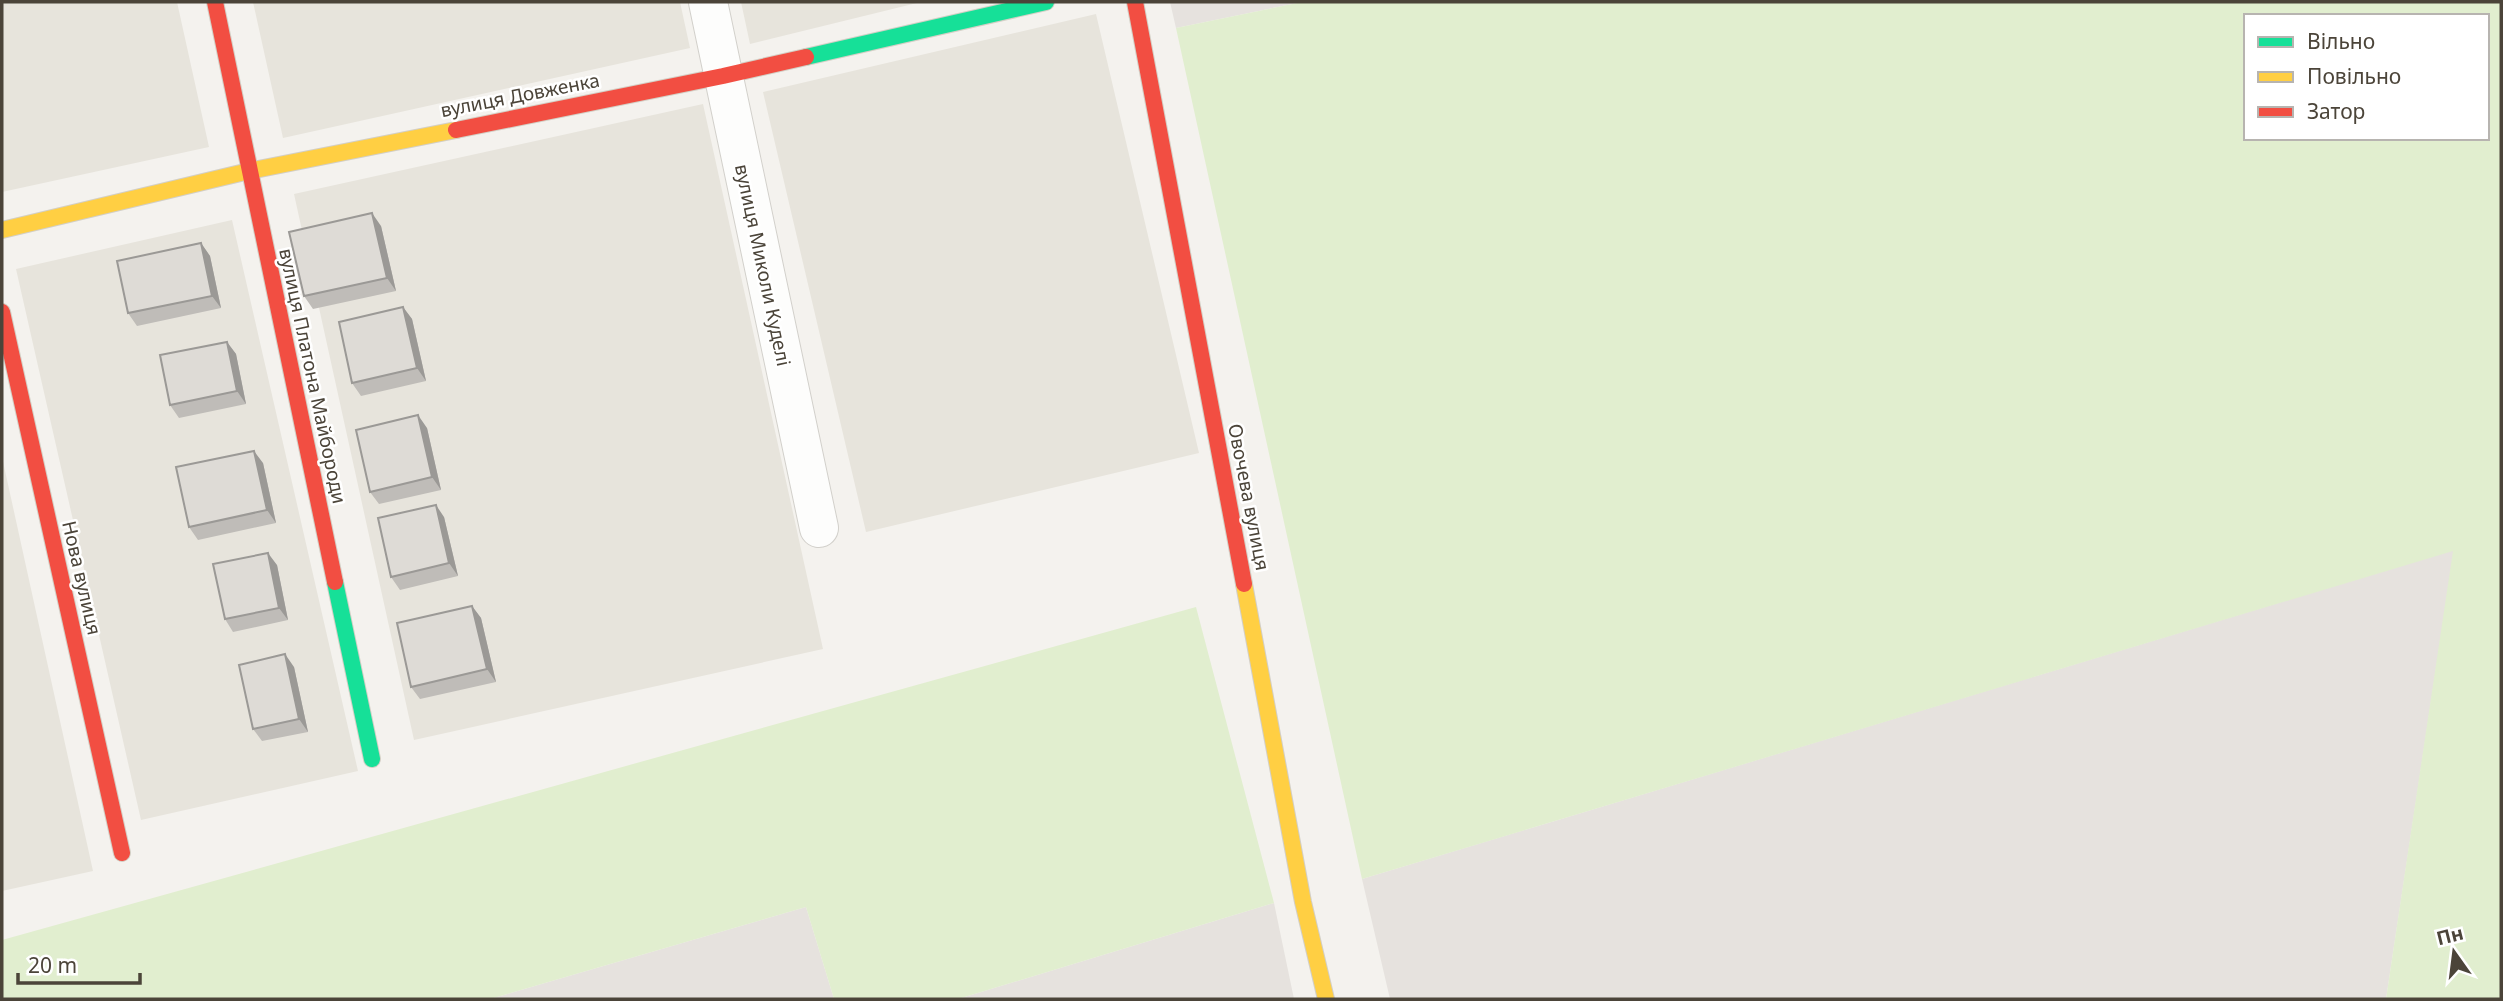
<svg xmlns="http://www.w3.org/2000/svg" width="2503" height="1001" viewBox="0 0 2503 1001" font-family="'Noto Sans',sans-serif">
<rect width="100%" height="100%" fill="#f4f2ee"/>
<path fill="#e7e4dc" d="M2 2H177L209 147 2 192Z
M253 2H680L690 48 283 138Z
M741 2H921L750 44Z
M1096 14 1199 453 866 532 763 92Z
M703 104 823 649 414 740 294 194Z
M232 220 358 771 141 820 16 269Z
M2 457 93 871 2 891Z"/>
<path fill="#e6e2de" d="M1170 2H1302L1176 28Z
M2454 550 2386 999H1390L1362 879Z
M1274 903 1294 999H958Z
M806 907 834 999H490Z"/>
<path fill="#e1eecf" fill-rule="evenodd" d="M1302 2H2501V999H2386L2453 551 1362 879 1176 28ZM2246 16H2487V138H2246Z
M1196 607 1274 903 958 999H834L806 907 490 999H2V940Z"/>
<g fill="none" stroke-linecap="round" stroke-linejoin="round">
<defs>
<path id="street" d="M708 2 819 528"/>
<path id="fast" d="M806 57 1046 2
M335 582 372 759"/>
<path id="slow" d="M2 230 249 171 456 130
M1244 584 1303 902 1326 999"/>
<path id="jam" d="M215 2 335 582
M1135 2 1244 584
M456 130 723 76 806 57
M2 312 122 853"/>
</defs>
<use href="#street" stroke="#d2d0cb" stroke-width="40"/>
<use href="#fast" stroke="#d3cfc5" stroke-width="18"/>
<use href="#slow" stroke="#d3cfc5" stroke-width="18"/>
<use href="#jam" stroke="#d3cfc5" stroke-width="18"/>
<use href="#street" stroke="#fdfdfc" stroke-width="38"/>
<use href="#fast" stroke="#16e098" stroke-width="16"/>
<use href="#slow" stroke="#ffcf43" stroke-width="16"/>
<use href="#jam" stroke="#f24e42" stroke-width="16"/>
</g>
<path fill="#bfbcb8" d="M381 226 396 291 313 309 304 296Z
M201 243 210 256 221 308 137 326 128 313Z
M403 307 412 319 426 381 361 396 352 383Z
M227 342 236 354 246 404 179 418 170 405Z
M427 428 441 490 379 504 370 492Z
M263 463 276 523 198 540 189 527Z
M444 517 458 576 400 590 391 577Z
M277 565 288 620 233 632 225 619Z
M472 606 481 618 496 682 420 699 411 687Z
M294 667 308 732 262 741 253 729Z"/>
<path fill="#9b9996" d="M372 213 381 226 396 291 387 278Z
M201 243 210 256 221 308 212 296Z
M403 307 412 319 426 381 417 368Z
M227 342 236 354 246 404 237 391Z
M418 415 427 428 441 490 432 477Z
M254 451 263 463 276 523 267 510Z
M436 505 444 517 458 576 449 563Z
M268 553 277 565 288 620 279 608Z
M472 606 481 618 496 682 487 669Z
M285 654 294 667 308 732 299 719Z"/>
<path fill="#dedbd6" stroke="#9b9996" stroke-width="2" d="M372 213 387 278 304 296 289 232Z
M201 243 212 296 128 313 117 261Z
M403 307 417 368 352 383 339 322Z
M227 342 237 391 170 405 160 355Z
M418 415 432 477 370 492 356 430Z
M254 451 267 510 189 527 176 467Z
M436 505 449 563 391 577 378 518Z
M268 553 279 608 225 619 213 564Z
M472 606 487 669 411 687 397 623Z
M285 654 299 719 253 729 239 665Z"/>
<g text-anchor="middle" dominant-baseline="central" stroke-width="5" stroke-linejoin="round" paint-order="stroke">
<g font-size="19" fill="#4b4439" stroke="#fff">
<text transform="translate(520 95) rotate(-11)">вулиця Довженка</text>
<text transform="translate(763 265) rotate(78)">вулиця Миколи Куделі</text>
<text transform="translate(313 376) rotate(78)">вулиця Платона Майбороди</text>
<text transform="translate(1249 497) rotate(79)">Овочева вулиця</text>
<text transform="translate(82 578) rotate(77)">Нова вулиця</text>
</g>
</g>
<rect width="2503" height="1001" fill="none" stroke="#4b4439" stroke-width="7"/>
<rect x="2244" y="14" width="245" height="126" fill="#ffffff" stroke="#b7b4b0" stroke-width="2"/>
<rect x="2258" y="37" width="35" height="10" fill="#16e098" stroke="#b7b4b0" stroke-width="2"/>
<text x="2307" y="49" font-size="21" fill="#4b4439">Вільно</text>
<rect x="2258" y="72" width="35" height="10" fill="#ffcf43" stroke="#b7b4b0" stroke-width="2"/>
<text x="2307" y="84" font-size="21" fill="#4b4439">Повільно</text>
<rect x="2258" y="107" width="35" height="10" fill="#f24e42" stroke="#b7b4b0" stroke-width="2"/>
<text x="2307" y="119" font-size="21" fill="#4b4439">Затор</text>
<g transform="translate(2454 952) rotate(346)" stroke="#ffffff" stroke-width="5" paint-order="stroke">
<path d="M0-5L12 26L0 18L-12 26Z" fill="#4b4439"/>
<text y="-10" font-size="19" font-weight="bold" text-anchor="middle" fill="#4b4439">Пн</text>
</g>
<path d="M18 973v10h122v-10" fill="none" stroke="#4b4439" stroke-width="3.5"/>
<text x="28" y="973" font-size="21" fill="#4b4439" stroke="#ffffff" stroke-width="5" paint-order="stroke">20 m</text>
</svg>
